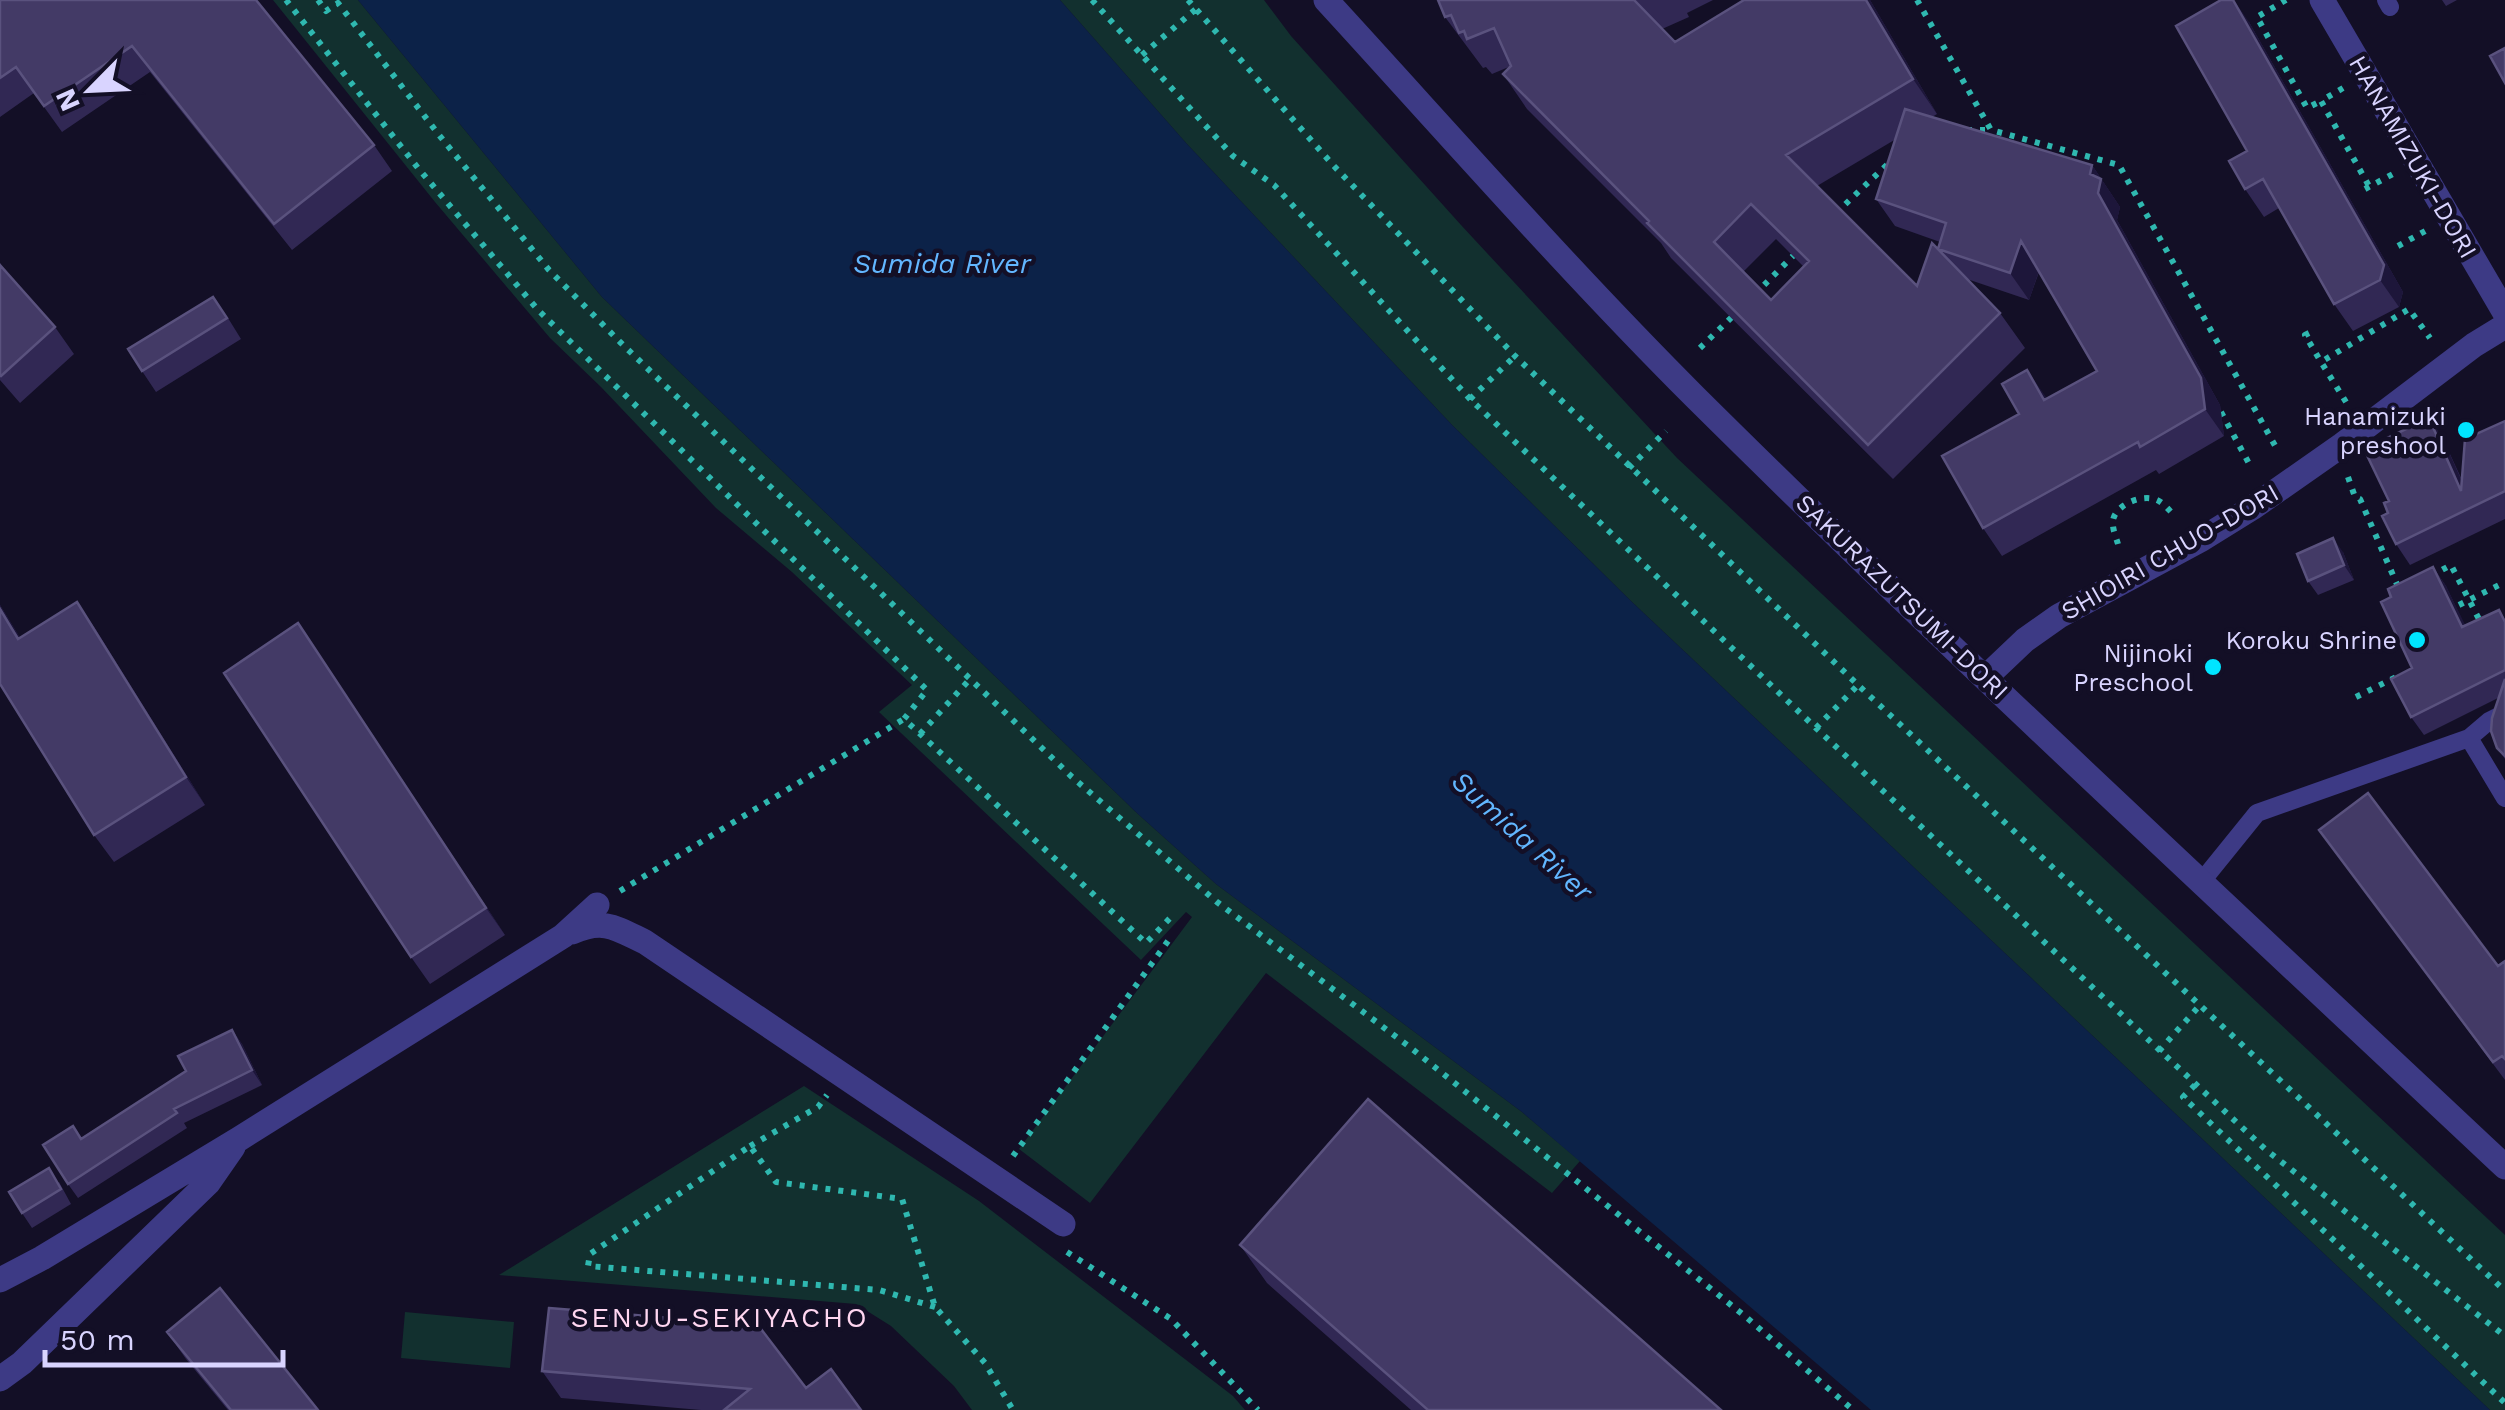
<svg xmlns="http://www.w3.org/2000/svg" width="2505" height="1410" viewBox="0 0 2505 1410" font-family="'Work Sans',sans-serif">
<rect width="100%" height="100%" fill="#130f26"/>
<path fill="#12302f" d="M273 0H358L602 297 1138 814 1216 884 1522 1112 1580 1161 1552 1193 1266 973 1090 1203 1019 1149 1192 917 1186 912 1141 960 901 733 879 712 912 685 792 572 716 508 601 387 550 338 435 202Z
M1060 0H1264L1291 36 1461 225 1677 458 2505 1235V1410H2490L1633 603 1452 425 1186 143Z
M804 1086 979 1201 1233 1396 1245 1410H972L954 1386 891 1326 856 1304 499 1275Z
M405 1312 514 1322 510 1368 401 1358Z"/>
<path fill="#0c2248" d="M358 0H1060L1186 143 1452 425 1633 603 2490 1410H1871L1522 1112 1216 884 1138 814 602 297Z"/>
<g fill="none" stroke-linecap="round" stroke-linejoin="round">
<path stroke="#2fb8b0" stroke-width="6" stroke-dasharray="5 8" stroke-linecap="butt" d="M286 0 418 168 538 310 927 690 904 719 1146 943 1172 916
M318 0 326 11 338 3 439 135 549 270 620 342 1072 777 1217 902 1411 1048 1746 1317 1853 1410
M1092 0 1233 156 1274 185 1470 399 1816 728 2265 1149 2505 1336
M1188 0 1333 165 1515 356 1858 685 2505 1291
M1917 0 1991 130 2119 165 2278 451
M2286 0 2257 17 2307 108 2321 101
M1142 55 1196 9
M2343 88 2321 101 2369 186
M1967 130H1991
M2365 189 2393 174
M1836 213 1892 160
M2398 246 2427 230
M1755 294 1799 250
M2309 333 2305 335 2321 362
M1700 348 1735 314
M1470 399 1515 356
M2346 402 2321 362 2409 309 2430 338
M2221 412 2252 469
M1629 468 1666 431
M2348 477 2355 497 2360 499 2399 589
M2118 544C2116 537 2112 529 2113 520 2116 505 2140 495 2154 499 2162 501 2167 508 2173 514
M2431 576 2451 565 2481 623
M2459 605 2505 582
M2356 697 2396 677
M1816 728 1858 685
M920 734 970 679
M620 891 904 719
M2159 1051 2200 1005
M2195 1085 2183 1097 2505 1403
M750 1146 818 1107 827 1095
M1013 1156 1168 941
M1067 1252 1171 1319 1258 1410
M935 1307 879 1290 588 1266 590 1254 750 1146 776 1182 902 1199 935 1307 985 1363 1013 1410"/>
<path stroke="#3d3a85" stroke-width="18" d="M2386 0 2390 7
M2469 738 2505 798
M2202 881 2257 813 2469 738 2489 721 2505 713"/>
<path stroke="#3d3a85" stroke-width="25" d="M572 932C604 918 616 928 645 942L1063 1224
M0 1280 42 1258 239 1139 563 936 597 905
M0 1379 22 1363 208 1183 233 1147"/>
<path stroke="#3d3a85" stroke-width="25" d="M1326 0C1448 133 1567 269 1695 397 1959 659 2234 912 2505 1167
M2322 0 2505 313
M1986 677 2025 640 2059 616 2202 539 2252 508 2342 445 2474 345 2505 326"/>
</g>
<path fill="#312854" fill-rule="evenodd" d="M0 0H256L374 145 392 171 292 250 150 72 62 132 34 93 0 117Z
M1438 0H1713L1687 13 1689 17 1662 29 1675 42 1870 0 1937 114 1932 117 2092 165 2120 207 2117 220 2220 405 2224 436 2159 474 2156 470 2002 556 1983 528 2047 398 2097 371 2039 272 2029 300 1967 279 2000 313 2025 348 1893 479 1671 258 1661 243 1527 109 1503 74 1511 66 1492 74 1486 67 1483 68 1445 17ZM1896 139 1876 199 1895 226 1940 242 1917 286 1817 186ZM1776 239 1804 267 1771 300 1743 272Z
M2442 0H2457L2446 6Z
M2249 22 2403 292 2399 307 2353 331 2334 304 2279 208 2264 217 2245 189Z
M0 265 55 327 74 354 20 403 0 380Z
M228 318 241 339 156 392 142 371Z
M2429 418 2443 439 2462 480 2505 421V519L2410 565 2396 544 2388 513 2389 501Z
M2343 552 2354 580 2318 595 2308 581Z
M2433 567 2446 586 2465 626 2499 610 2505 619V759L2497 748 2498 698 2424 735 2411 717 2412 668 2391 597Z
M77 602 96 630 205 805 114 862 94 835 0 684V605L20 638Z
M317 651 505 935 430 984 411 957Z
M2319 830 2498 966 2505 961V1080Z
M232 1030 242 1044 262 1085 184 1123 187 1128 78 1198 68 1184 186 1071Z
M59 1182 71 1204 32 1228 22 1213Z
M1240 1245 1721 1410H1411L1267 1283Z
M167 1332 318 1410H228L186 1359Z
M542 1371 806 1388 861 1410H701L561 1398Z"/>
<path fill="#1d163a" d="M1866 0H1870L1937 114 1913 79Z
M2234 0 2249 22 2403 292 2399 307 2380 280Z
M2092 165 2120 207 2117 220 2220 405 2224 436 2205 409 2098 193 2090 174Z
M2021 241 2040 268 2029 300 2010 273Z
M2027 370 2046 397 2063 427 2044 400Z
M2429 418 2443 439 2473 506 2461 491Z
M2333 538 2343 552 2354 580 2344 565Z
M2433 567 2446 586 2475 645 2462 627Z
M77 602 96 630 205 805 186 777Z
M0 605 38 666 0 609Z
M298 623 317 651 505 935 486 908Z
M232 1030 242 1044 262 1085 252 1070Z"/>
<path fill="#433a66" stroke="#5a527e" stroke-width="2.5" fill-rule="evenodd" d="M0 0H256L374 145 274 224 132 46 44 106 16 67 0 78Z
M1438 0H1634L1675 42 1744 0H1866L1913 79 1786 155 1917 286 1932 243 2000 313 1868 445 1647 223 1649 221 1503 74 1511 66 1494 28 1467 39 1464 31 1459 33 1451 15 1445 17ZM1751 204 1809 261 1771 300 1714 242Z
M2221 0H2233L2384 265 2380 280 2334 304 2263 179 2245 189 2229 161 2247 151 2176 26Z
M2505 48V83L2490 56Z
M1905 109 2092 165 2090 174 2101 179 2098 193 2201 378 2205 409 2140 447 2138 442 1983 528 1942 456 2019 414 2002 384 2027 370 2044 400 2097 371 2021 241 2010 273 1938 249 1946 223 1876 199Z
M0 265 55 327 1 376 0 375Z
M213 297 227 318 142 371 128 349Z
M2429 418 2461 491 2465 439 2505 421V491L2396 544 2382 516 2388 513 2384 503 2389 501 2364 449Z
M2333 538 2344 565 2308 581 2297 554Z
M2433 567 2462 627 2499 610 2505 622V670L2411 717 2391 679 2412 668 2381 602 2391 597 2388 589Z
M77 602 186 777 94 835 0 684V609L18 639Z
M298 623 486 908 411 957 224 673Z
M2505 679V756L2497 748 2491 731 2492 718Z
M2368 793 2498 966 2505 961V1059L2502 1056 2493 1062 2319 830Z
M232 1030 252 1070 174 1109 177 1113 68 1184 43 1145 73 1126 81 1139 186 1071 178 1056Z
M1368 1099 1721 1410H1428L1240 1245Z
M49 1168 61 1189 22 1213 9 1192Z
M220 1288 318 1410H231L167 1332Z
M549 1308 758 1325 806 1388 831 1369 861 1410H724L750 1389 542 1371Z"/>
<g fill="#00e5ff" stroke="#130f26" stroke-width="4">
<circle cx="2466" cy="430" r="10"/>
<circle cx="2417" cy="640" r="10"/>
<circle cx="2213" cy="667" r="10"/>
</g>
<g text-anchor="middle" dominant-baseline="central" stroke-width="9" stroke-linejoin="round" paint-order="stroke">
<g font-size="25" fill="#d9d4ff" stroke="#130f26">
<text transform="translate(2413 157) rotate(60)">HANAMIZUKI-DORI</text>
<text transform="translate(2170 552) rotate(-30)">SHIOIRI CHUO-DORI</text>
<text transform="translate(1902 597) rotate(44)">SAKURAZUTSUMI-DORI</text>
</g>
<g font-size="25" fill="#d9d4ff" stroke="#130f26" text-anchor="end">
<text x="2446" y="416">Hanamizuki<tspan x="2446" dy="29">preshool</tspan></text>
<text x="2397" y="640">Koroku Shrine</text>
<text x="2193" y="653">Nijinoki<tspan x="2193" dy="29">Preschool</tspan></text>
</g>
<g font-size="28" font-style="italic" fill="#62b6ff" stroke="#130f26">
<text x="942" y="263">Sumida River</text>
<text transform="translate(1522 836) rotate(42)">Sumida River</text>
</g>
<g font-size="28" letter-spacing="2.5" fill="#ffd6f0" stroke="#130f26">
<text x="720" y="1317">SENJU-SEKIYACHO</text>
</g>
</g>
<g transform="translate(90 90) rotate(246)" stroke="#130f26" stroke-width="8" paint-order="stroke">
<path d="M0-8L18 38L0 25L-18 38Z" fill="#d9d4ff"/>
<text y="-15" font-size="28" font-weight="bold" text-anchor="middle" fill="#d9d4ff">N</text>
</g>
<path d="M45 1350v15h238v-15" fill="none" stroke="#d9d4ff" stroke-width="5"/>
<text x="60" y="1350" font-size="30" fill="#d9d4ff" stroke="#130f26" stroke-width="8" paint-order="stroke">50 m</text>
</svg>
